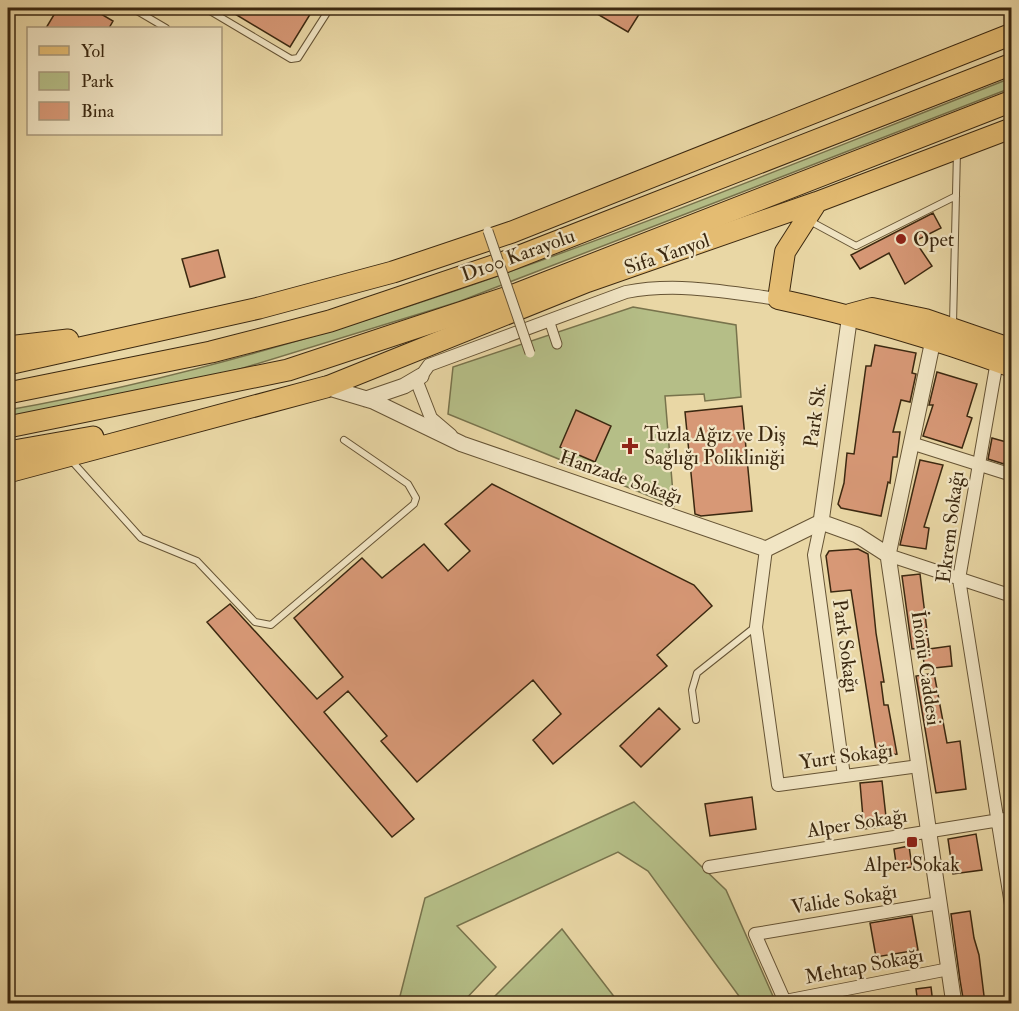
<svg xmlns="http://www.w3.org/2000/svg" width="1019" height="1011" viewBox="0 0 1019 1011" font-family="'IM FELL Double Pica',serif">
<rect width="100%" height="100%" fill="#e9d7a5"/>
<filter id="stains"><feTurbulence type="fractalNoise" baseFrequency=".00333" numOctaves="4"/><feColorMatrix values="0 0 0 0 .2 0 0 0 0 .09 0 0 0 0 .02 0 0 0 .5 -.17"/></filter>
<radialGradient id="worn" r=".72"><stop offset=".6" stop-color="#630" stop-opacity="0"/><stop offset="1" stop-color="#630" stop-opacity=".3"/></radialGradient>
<path fill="#b5be87" stroke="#78734c" stroke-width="1.5" d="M1011 78V88L458 302 240 369 158 389 8 420V410C357 348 682 207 1011 78Z
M633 307 736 325 741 397 705 401 704 394 665 396 674 506 448 414 453 367Z
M634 802 726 890 776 1003H744L648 871 618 852 457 926 496 967 462 1003 398 1004 425 898Z
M562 929 619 1003H488Z"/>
<path fill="#d79876" stroke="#3b2810" stroke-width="1.5" d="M58 8H91L113 21 109 28H46Z
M225 8H314L290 47Z
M587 8H643L628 32Z
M933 213 941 228 915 241 932 266 905 284 889 253 860 269 851 255Z
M218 250 225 277 190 287 182 259Z
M875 345 916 353 912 373 916 374 910 402 901 400 893 432H900L897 457H893L890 483 888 482 881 516 841 508 838 504 844 483 847 453 854 454 866 366H871Z
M937 372 977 384 967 416 972 418 962 448 923 436 933 405H929Z
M742 406 752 511 701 516 695 514 685 412Z
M576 410 611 426 595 462 560 447Z
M992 438 1010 443 1004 464 988 459Z
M920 460 943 465 924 527 929 528 926 549 900 545Z
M492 484 694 585 712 606 657 655 667 666 553 764 533 740 561 714 533 680 417 782 381 741 387 736 348 691 324 712 414 819 392 837 207 622 230 604 317 699 343 677 294 618 362 558 382 578 424 544 448 571 470 551 445 524Z
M858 549 868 554 876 633 884 682H881L884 705H888L897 754 877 757 851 590 831 592 826 556 829 551Z
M920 574 929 647 912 649 902 576Z
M950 646 952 666 925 669 922 650Z
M934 673 947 743 960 741 966 789 936 793 916 676Z
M659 708 680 729 641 767 620 746Z
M882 781 887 826 864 829 860 783Z
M752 797 756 829 710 836 705 804Z
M976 834 982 870 953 874 948 839Z
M909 846 912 867 897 870 894 849Z
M970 911 974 938 979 955 985 1004H964L960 980 951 914Z
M912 916 918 950 876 957 870 923Z
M931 987 933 1004H918L916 989Z"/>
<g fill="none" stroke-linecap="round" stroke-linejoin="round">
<defs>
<path id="service" d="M132 8 166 28
M205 8 291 59 298 58 330 8
M808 220 856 246 956 196
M953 324 957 151
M70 459 141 538 197 561 255 622 271 625 414 504 416 498 408 484 344 440
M696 720 692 690 697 673 755 627"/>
<path id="pedestrian" d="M549 320 557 344"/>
<path id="minor" d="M997 361 959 579 1012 911
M451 435 431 418 417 382 429 365 626 292C677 282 727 292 778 299
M911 443 1012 475
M821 522 814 555 844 776
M766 549 756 627 778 785 919 766
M888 555 1012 596
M709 867 1012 818
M785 1001 949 969
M786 1004 755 934 939 903"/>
<path id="tertiary" d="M933 340 888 555 954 1004
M326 387 373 401 462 444 766 549 821 522
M366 399 404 386 421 376
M821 522 850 314
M821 522 857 535 888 555"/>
<path id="primary" d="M817 202 785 252 778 299C857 316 935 339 1012 367
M850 314 872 308 925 319 1012 349
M326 387 587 282 817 202 1012 128"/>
<path id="trunk" d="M8 347 68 340
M8 364 259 308 393 272 512 232 1012 34
M8 393 211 352 330 321 502 263 1012 64
M8 427 288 370 514 295 1012 101
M8 452 93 437
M8 472 326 387"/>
</defs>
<use href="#service" stroke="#665435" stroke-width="8"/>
<use href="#pedestrian" stroke="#665435" stroke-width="11"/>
<use href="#minor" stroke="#665435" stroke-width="14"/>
<use href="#tertiary" stroke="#665435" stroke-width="17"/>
<use href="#primary" stroke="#3b2810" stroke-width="22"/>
<use href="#trunk" stroke="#3b2810" stroke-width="23"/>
<use href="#service" stroke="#f1e5c4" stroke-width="6"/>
<use href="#pedestrian" stroke="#f1e5c4" stroke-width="9"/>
<use href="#minor" stroke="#f1e5c4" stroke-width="12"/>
<use href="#tertiary" stroke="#f1e5c4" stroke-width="15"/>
<use href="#primary" stroke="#e4bc72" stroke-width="20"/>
<use href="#trunk" stroke="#e4bc72" stroke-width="21"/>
<defs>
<path id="pedestrian-bridge" d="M488 231 530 353"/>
</defs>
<use href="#pedestrian-bridge" stroke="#665435" stroke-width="11" stroke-linecap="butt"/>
<use href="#pedestrian-bridge" stroke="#f1e5c4" stroke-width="9"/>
</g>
<g fill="#8f2418" stroke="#f1e5c4" stroke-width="2">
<circle cx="901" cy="239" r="6"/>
<path d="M627 437h6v6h6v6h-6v6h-6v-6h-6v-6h6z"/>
<rect x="906" y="836" width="12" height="12" rx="3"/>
</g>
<g text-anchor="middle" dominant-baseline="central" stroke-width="4.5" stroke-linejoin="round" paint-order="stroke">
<g font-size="20" fill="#3b2810" stroke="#f1e5c4" text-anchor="start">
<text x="913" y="239">Opet</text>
<text x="644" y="434">Tuzla Ağız ve Diş<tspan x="644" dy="23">Sağlığı Polikliniği</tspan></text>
<text x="912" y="864" text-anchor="middle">Alper Sokak</text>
</g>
<g font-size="20" fill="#3b2810" stroke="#f1e5c4">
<text transform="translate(667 254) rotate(-19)">Sifa Yanyol</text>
<text transform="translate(518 255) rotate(-20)">D100 Karayolu</text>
<text transform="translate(815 415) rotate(-82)">Park Sk.</text>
<text transform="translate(621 477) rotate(19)">Hanzade Sokağı</text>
<text transform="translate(950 527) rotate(-83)">Ekrem Sokağı</text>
<text transform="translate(846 646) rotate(82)">Park Sokağı</text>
<text transform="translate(926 668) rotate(82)">İnönü Caddesi</text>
<text transform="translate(846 756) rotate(-8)">Yurt Sokağı</text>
<text transform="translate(857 823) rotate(-9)">Alper Sokağı</text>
<text transform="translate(844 899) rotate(-9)">Valide Sokağı</text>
<text transform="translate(864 966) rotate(-11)">Mehtap Sokağı</text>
</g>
</g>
<rect width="1019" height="1011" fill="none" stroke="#e9d7a5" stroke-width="30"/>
<rect x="9" y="9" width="1001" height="993" fill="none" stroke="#3b2810" stroke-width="3"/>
<rect x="15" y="15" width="989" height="981" fill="none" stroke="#3b2810" stroke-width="1.5"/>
<rect x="27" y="27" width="195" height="108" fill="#f1e5c4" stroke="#a8997c" stroke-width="1.5"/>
<rect x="39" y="46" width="30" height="9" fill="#e4bc72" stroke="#a8997c" stroke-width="1.5"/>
<text x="81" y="57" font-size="18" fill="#3b2810">Yol</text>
<rect x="39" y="72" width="30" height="18" fill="#b5be87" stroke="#a8997c" stroke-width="1.5"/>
<text x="81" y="87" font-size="18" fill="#3b2810">Park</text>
<rect x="39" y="102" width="30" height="18" fill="#d79876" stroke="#a8997c" stroke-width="1.5"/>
<text x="81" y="117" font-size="18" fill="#3b2810">Bina</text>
<rect width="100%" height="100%" filter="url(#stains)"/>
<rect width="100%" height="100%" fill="url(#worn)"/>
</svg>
